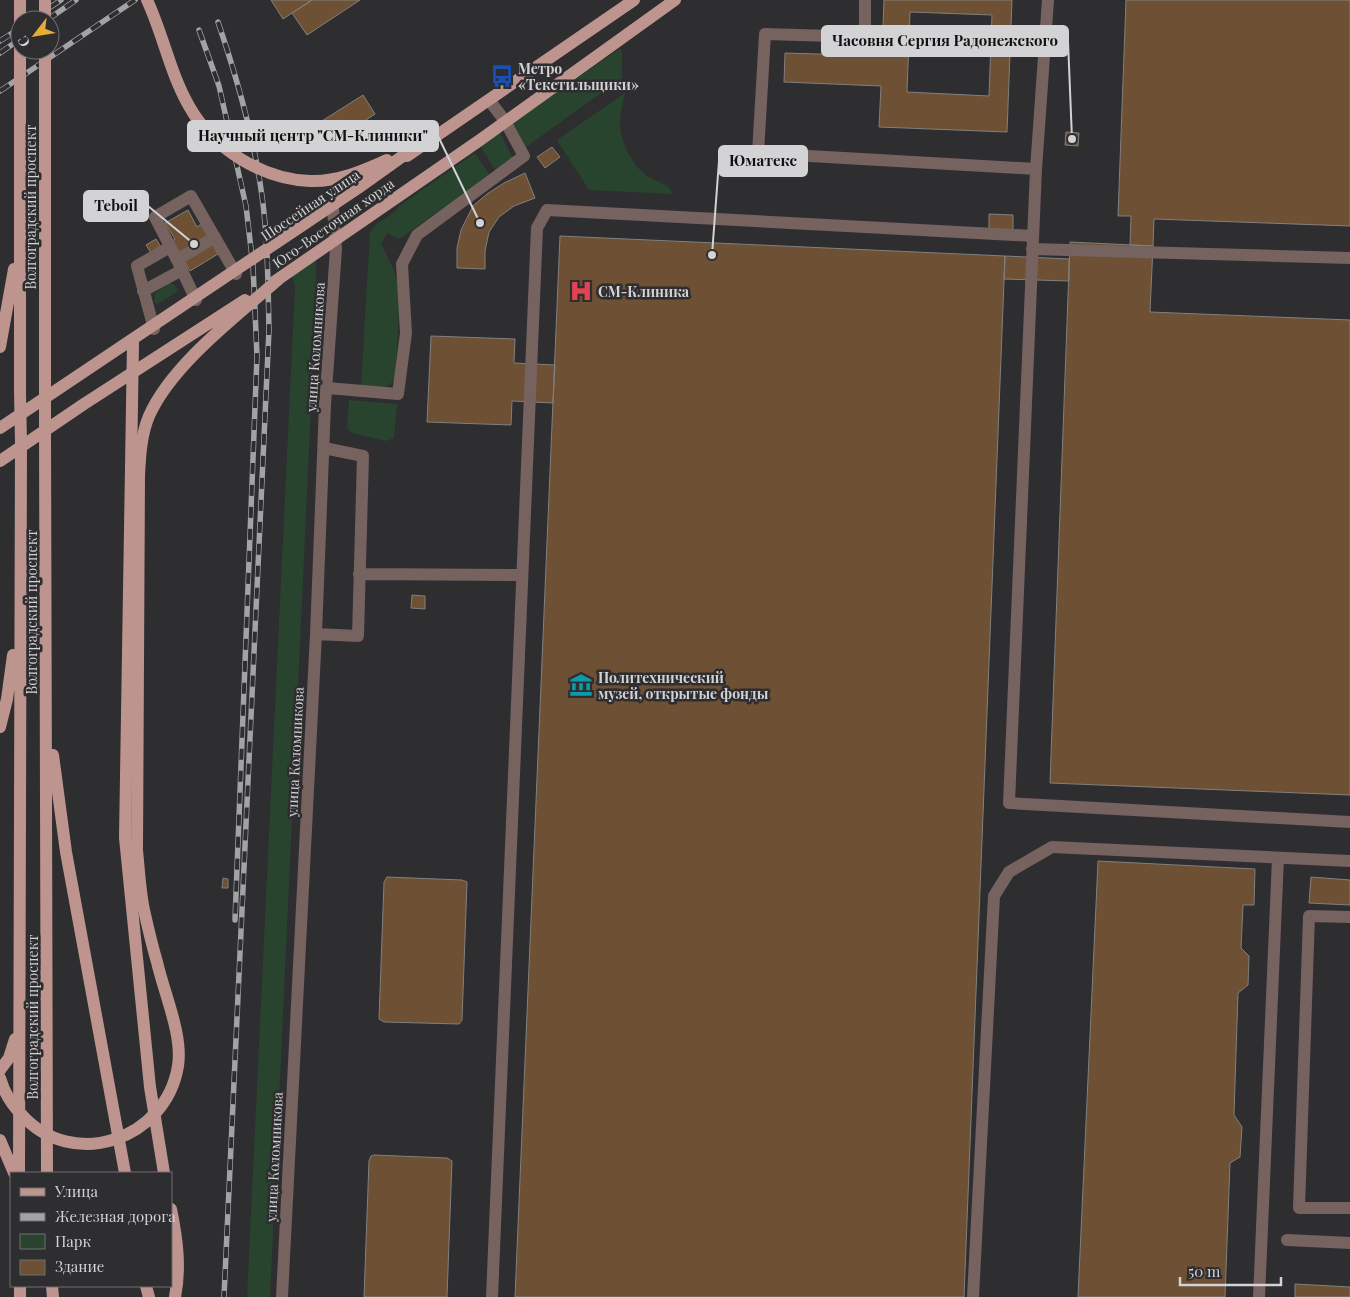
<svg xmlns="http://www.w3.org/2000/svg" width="1350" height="1297" viewBox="0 0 1350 1297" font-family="'Playfair Display',serif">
<rect width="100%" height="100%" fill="#2e2d30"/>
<path fill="#28442e" d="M619 49 622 50V78L526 147 513 123Z
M625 93C623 103 620 114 620 124 620 141 634 169 649 177 659 183 668 183 673 194L589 190 557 140Z
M500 132 513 159 495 170 481 147Z
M475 153 490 175 405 235 399 239 387 233 381 244C390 261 399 278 400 298L395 378C386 393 376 387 361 386L370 232C377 220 392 217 399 206Z
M316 261V297L270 1297H247L295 286 291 272Z
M170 283 176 286 178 291 157 304 154 301 155 293Z
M349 400 397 404 394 438 386 441 352 433 347 428Z"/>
<path fill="#6e5034" stroke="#82807d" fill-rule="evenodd" d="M271 0H312L283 19Z
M312 0H360L307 35 292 13Z
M884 0H1012L1007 132 879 127 881 86 784 82 785 53 882 56ZM910 12 992 15 989 96 907 92Z
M1126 0H1350V226L1154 219 1153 246 1130 245 1131 216H1118Z
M363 95 375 114 335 140 322 121Z
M1066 132 1079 133 1078 146 1065 145Z
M552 147 560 157 545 168 537 157Z
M525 173 535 198 514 206 499 217 489 232 485 251V269L457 268V248L461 230 473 206 487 194 504 183Z
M188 210 197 227 201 224 218 254 190 271 172 241 175 239 165 223Z
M989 214 1013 215V233L989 232Z
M560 236 1005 256 964 1297H515Z
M156 239 161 247 151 253 146 245Z
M1070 242 1153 246 1150 312 1350 320V795L1050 783Z
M1005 256 1069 259V281L1004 279Z
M431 336 515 339 514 363 555 365 553 403 512 401 511 425 427 422Z
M412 595 425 596V609L411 608Z
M1098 861 1255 869 1254 905H1243L1241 948 1249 956 1248 985 1238 993 1234 1115 1242 1127 1240 1157 1230 1163 1225 1297H1078Z
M387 877 462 880 467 882 462 1020 459 1024 384 1022 379 1019 384 882Z
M1311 877 1350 880V905L1309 903Z
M223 878 228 879V888H222Z
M374 1155 447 1158 452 1161 447 1297H364L369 1161 371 1156Z
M1295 1284 1350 1287V1297H1295Z"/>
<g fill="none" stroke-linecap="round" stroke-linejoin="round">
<path stroke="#76625e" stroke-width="12" d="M865 0V37L765 34 758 153 1036 169
M1048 0 1036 169 1009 803 1350 822
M1032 249 1350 258
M177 260 155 217 191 196 236 274
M143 291 182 270
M196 300 177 260 215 237
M154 329 137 266 170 247
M327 388 398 394 406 333 402 264 417 235 524 156 505 121 489 100
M359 574 522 575
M316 634 358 636 363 456 324 448
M1350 917 1309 916 1299 1208H1350
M1287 1240 1350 1243
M282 1297 316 634 325 405 336 249 333 209
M492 1297 537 228 547 210 1033 236
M973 1297 994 896 1009 872 1052 847 1350 861
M1259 1297 1278 858"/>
<path stroke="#bd958e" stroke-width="12" d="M20 103V392
M407 156 634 0
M133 343 125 838 150 1087 164 1173
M0 347 14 269
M45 376V87
M45 428 47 1173
M0 727 7 699 13 655
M53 755 66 852 125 1173
M0 1070 9 1058 15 1039
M0 1140 14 1173
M19 1173 21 443
M171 1209C177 1238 181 1268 175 1297
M20 1286V1297
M52 1286 53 1297
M146 1286 149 1297"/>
<defs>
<path id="rail" d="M31 20 61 0
M47 20 76 0
M218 22C237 78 254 137 262 196 268 240 268 286 269 330L224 1297
M199 30 219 86 246 206 253 266 257 356 235 920
M0 41 20 28
M0 53 20 39
M0 91 135 0"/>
</defs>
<use href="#rail" stroke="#a3a2a4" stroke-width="5.5"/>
<use href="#rail" stroke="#2e2d30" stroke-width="4" stroke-dasharray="11" stroke-linecap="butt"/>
<path stroke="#bd958e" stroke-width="12" d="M20 0V103
M45 0V20
M147 0C163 34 170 73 189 106 213 149 262 179 310 181 337 182 363 171 387 160
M45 50V87
M274 282 480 140 675 0
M45 376V428
M20 392 21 443
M0 428 358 188 414 148
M0 461 84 404 245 300
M0 1078C4 1092 11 1104 21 1114 72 1172 166 1140 178 1066 183 1035 164 993 157 962 152 945 148 928 144 910 140 891 139 870 137 850L139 476C140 456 141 435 149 416 172 364 238 315 280 278"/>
</g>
<defs>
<symbol id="bus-bare" viewBox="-9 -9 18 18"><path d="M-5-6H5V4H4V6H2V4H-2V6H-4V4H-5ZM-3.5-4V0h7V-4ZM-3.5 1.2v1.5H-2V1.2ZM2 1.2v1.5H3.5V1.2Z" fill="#1a4fb4" stroke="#2e2d30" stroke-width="2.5" paint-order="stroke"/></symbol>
<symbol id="hospital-bare" viewBox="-9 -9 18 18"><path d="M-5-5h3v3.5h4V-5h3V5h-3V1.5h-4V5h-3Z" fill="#e0444e" stroke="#2e2d30" stroke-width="2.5" paint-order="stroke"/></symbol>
<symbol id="museum-bare" viewBox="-9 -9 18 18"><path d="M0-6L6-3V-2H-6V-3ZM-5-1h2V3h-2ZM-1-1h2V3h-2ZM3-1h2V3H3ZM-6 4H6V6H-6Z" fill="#0f9aa8" stroke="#2e2d30" stroke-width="2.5" paint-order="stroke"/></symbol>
</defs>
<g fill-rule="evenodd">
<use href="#bus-bare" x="486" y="60" width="32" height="32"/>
<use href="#hospital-bare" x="565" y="275" width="32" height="32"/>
<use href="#museum-bare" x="565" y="669" width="32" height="32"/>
</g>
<g text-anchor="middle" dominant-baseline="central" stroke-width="5" stroke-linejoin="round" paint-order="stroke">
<g font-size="14" font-weight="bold" fill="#d3d2d4" stroke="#2e2d30" text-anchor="start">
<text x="518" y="68">Метро<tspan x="518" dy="16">«Текстильщики»</tspan></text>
<text x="598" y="291">СМ-Клиника</text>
<text x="598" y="677">Политехнический<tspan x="598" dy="16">музей, открытые фонды</tspan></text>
</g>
<g font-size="14" fill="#d3d2d4" stroke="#2e2d30">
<text transform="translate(310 205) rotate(-34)">Шоссейная улица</text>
<text transform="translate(30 207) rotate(-90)">Волгоградский проспект</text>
<text transform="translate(333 223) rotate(-35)">Юго-Восточная хорда</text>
<text transform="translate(315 347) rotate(-86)">улица Коломникова</text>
<text transform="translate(31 612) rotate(-90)">Волгоградский проспект</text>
<text transform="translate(295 752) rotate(-87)">улица Коломникова</text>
<text transform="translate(32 1017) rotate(-90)">Волгоградский проспект</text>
<text transform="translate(274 1157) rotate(-87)">улица Коломникова</text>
</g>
</g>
<path fill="none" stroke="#d3d2d4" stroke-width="2" d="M1072 139L1068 41M480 223L438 136M712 255L719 161M194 244L148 206"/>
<g fill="#d3d2d4" stroke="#2e2d30" stroke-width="2">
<circle cx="1072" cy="139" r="5"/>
<circle cx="480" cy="223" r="5"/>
<circle cx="712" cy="255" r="5"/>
<circle cx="194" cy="244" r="5"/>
</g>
<g fill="#d3d2d4" stroke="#d3d2d4" stroke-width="2">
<rect x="822" y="26" width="246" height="30" rx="5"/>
<rect x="188" y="121" width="250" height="30" rx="5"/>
<rect x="719" y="146" width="88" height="30" rx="5"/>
<rect x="84" y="191" width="64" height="30" rx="5"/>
</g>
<g font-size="15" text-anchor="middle" font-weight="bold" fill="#111">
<text x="945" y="46">Часовня Сергия Радонежского</text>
<text x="313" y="141">Научный центр "СМ-Клиники"</text>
<text x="763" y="166">Юматекс</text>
<text x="116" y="211">Teboil</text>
</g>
<rect x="10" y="1172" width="162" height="115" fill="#2e2d30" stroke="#706f72"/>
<rect x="20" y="1188" width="25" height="8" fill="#bd958e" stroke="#706f72"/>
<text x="55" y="1197" font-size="15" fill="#d3d2d4">Улица</text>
<rect x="20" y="1213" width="25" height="8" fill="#a3a2a4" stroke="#706f72"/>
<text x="55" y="1222" font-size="15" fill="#d3d2d4">Железная дорога</text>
<rect x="20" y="1234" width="25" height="15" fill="#28442e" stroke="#706f72"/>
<text x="55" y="1247" font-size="15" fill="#d3d2d4">Парк</text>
<rect x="20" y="1260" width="25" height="15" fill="#6e5034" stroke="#706f72"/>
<text x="55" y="1272" font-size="15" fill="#d3d2d4">Здание</text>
<g transform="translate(35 35) rotate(239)"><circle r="24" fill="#2e2d30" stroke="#706f72"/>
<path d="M0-4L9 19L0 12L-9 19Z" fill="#e5ad35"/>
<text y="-8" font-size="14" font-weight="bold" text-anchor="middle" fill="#d3d2d4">С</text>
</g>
<path d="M1180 1277v8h101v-8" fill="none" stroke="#d3d2d4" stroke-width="2.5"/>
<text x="1188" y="1277" font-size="15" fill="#d3d2d4" stroke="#2e2d30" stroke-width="4" paint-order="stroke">50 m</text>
</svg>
